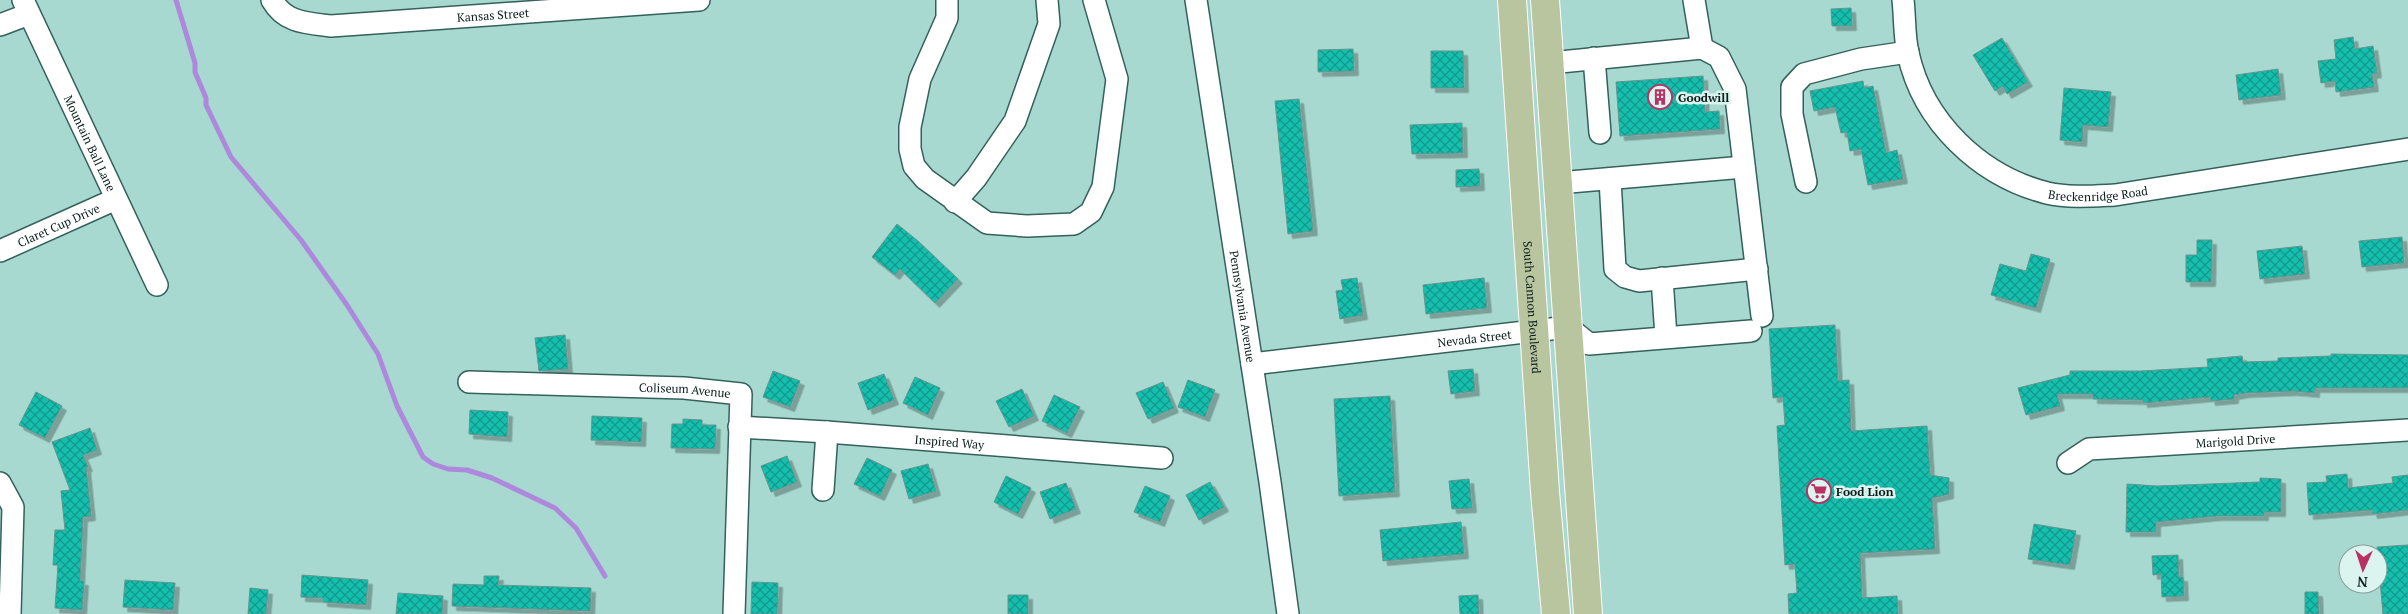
<svg xmlns="http://www.w3.org/2000/svg" width="2408" height="614" viewBox="0 0 2408 614" font-family="'PT Serif',serif">
<defs>
<pattern id="building-cross-hatch" width="8" height="8" patternUnits="userSpaceOnUse" patternTransform="scale(1.25)"><rect width="8" height="8" fill="#15bead"/><path d="M0 0l8 8M0 8l8-8" fill="none" stroke="#119a8c"/></pattern>
<filter id="shadow"><feDropShadow dx="4.5" dy="4.5" stdDeviation="0" flood-color="#0004"/></filter>
</defs>
<rect width="100%" height="100%" fill="#a8d9d0"/>
<g fill="none" stroke-linecap="round" stroke-linejoin="round">
<path stroke="#ad88dc" stroke-width="5" d="M176 0 195 63V72L206 98V105L231 157 301 240 347 305 378 354 397 406 423 457 433 464 448 469 467 470 492 478 555 508 576 528 605 576"/>
</g>
<path fill="url(#building-cross-hatch)" stroke="#66958d" filter="url(#shadow)" d="M1851 8 1852 26H1832L1831 9Z
M2353 37 2355 49 2373 46 2377 73 2372 74 2374 87 2336 92 2335 81 2321 83 2318 61 2336 59 2334 40Z
M2002 38 2028 82 2007 94 2003 86 1995 91 1973 55Z
M1353 49 1354 71 1318 72V50Z
M1431 51H1463L1464 88H1431Z
M2278 69 2281 95 2239 100 2236 75Z
M1703 76 1705 112 1719 111 1720 129 1620 136 1616 82Z
M1863 81 1864 88 1873 86 1886 153 1897 150 1903 179 1868 185 1861 149 1850 151 1847 132 1841 133 1835 107 1814 111 1810 91Z
M2064 88 2111 92 2108 127 2083 125 2082 142 2060 140Z
M1299 99 1313 231 1288 234 1275 101Z
M1462 123 1463 153 1412 154 1410 125Z
M1479 169 1480 186 1456 187V170Z
M897 224 918 241 958 279 935 303 900 269 895 275 872 257Z
M2402 237 2404 263 2362 267 2359 241Z
M2197 240H2212L2211 282H2186V255H2197Z
M2302 246 2305 274 2260 279 2257 251Z
M2031 254 2050 259 2036 308 1991 295 2000 264 2026 271Z
M1357 278 1363 315 1340 319 1336 291 1343 290 1341 280Z
M1484 278 1487 308 1426 314 1423 285Z
M1835 325 1838 381 1849 380 1851 431 1927 426 1930 475 1949 478V494L1932 498 1935 549 1860 553 1862 598 1897 596 1898 614H1789L1788 594 1797 593 1795 564 1785 565 1777 426 1785 425 1783 397 1773 398 1769 329Z
M565 335 568 369 539 371 535 338Z
M2331 354 2408 355V388H2315V393L2293 391 2245 393 2234 395V399L2211 401 2210 397 2143 403V400L2093 399V394H2057L2060 406 2026 415 2018 388 2070 375V371H2141L2208 367 2207 359 2242 356 2243 362 2278 361V358L2331 356Z
M1473 369 1475 391 1451 394 1448 371Z
M773 371 800 381 790 407 763 397Z
M884 374 894 400 868 410 858 383Z
M915 377 940 388 928 415 903 403Z
M1188 380 1215 390 1205 417 1178 407Z
M1163 382 1174 408 1148 419 1136 393Z
M1022 389 1034 416 1009 427 996 401Z
M36 392 62 406 45 438 19 425Z
M1054 395 1080 407 1067 433 1042 421Z
M1390 396 1395 492 1339 496 1334 399Z
M470 410 508 412 507 437 469 434Z
M592 416 642 418 641 442 591 440Z
M683 419 702 420V425H716L715 449 671 448 672 424H683Z
M90 428 97 450 83 455 88 467H86L91 516 83 517 80 581H84L82 610 55 608 58 565H53L55 530H65L61 491 70 490 52 442Z
M787 456 797 482 771 492 761 466Z
M867 458 892 470 880 496 854 484Z
M928 464 936 491 909 499 901 471Z
M2347 474 2348 488 2393 483 2392 477 2408 475V510L2373 514 2372 510 2309 515 2307 483 2327 482 2326 476Z
M1006 476 1031 488 1018 514 994 502Z
M2260 478 2281 479V512H2264V516H2217L2156 522V532H2126L2127 484 2157 486 2260 482Z
M1469 479 1472 508 1452 509 1449 481Z
M1210 482 1224 507 1199 520 1186 495Z
M1066 483 1076 509 1050 519 1040 492Z
M1145 486 1170 496 1160 522 1134 512Z
M1461 522 1464 554 1383 561 1380 530Z
M2034 524 2076 531 2070 565 2028 559Z
M2408 545V614H2383L2377 547Z
M2178 555 2179 577H2183L2184 596 2162 597 2161 574 2153 575 2152 556Z
M302 575 368 580 366 605 323 602V598L301 597Z
M484 576H499L498 585 591 588 590 611 452 606 453 584 484 585Z
M125 580 175 583 173 610 123 607Z
M752 582 778 583 777 614H751Z
M250 588 268 590 266 614H248Z
M2305 592H2318L2319 614H2305Z
M398 593 443 596 442 614H396Z
M1008 595H1028V614H1008Z
M1478 595 1479 614H1460L1459 596Z"/>
<g fill="none" stroke-linecap="round" stroke-linejoin="round">
<defs>
<g id="minor">
<path id="s1" d="M23 0 157 285"/>
<path id="s2" d="M272 0C285 23 307 23 331 26L699 0"/>
<path d="M947 0V18L920 79 910 127V149L914 166 925 179 987 223 1027 226 1074 224 1091 212 1103 187 1117 79 1094 0"/>
<path id="s3" d="M1196 0 1270 482 1288 614"/>
<path d="M1694 0 1702 48"/>
<path id="s4" d="M1903 0C1905 17 1904 36 1908 53 1923 122 1980 176 2047 193 2069 198 2093 196 2115 195L2408 149"/>
<path d="M0 25 29 14"/>
<path d="M1594 58 1600 133"/>
<path d="M1550 63 1702 48 1719 57 1735 89 1762 316"/>
<path d="M1610 179 1615 269 1625 277 1639 281 1757 269"/>
<path d="M1806 182 1792 114V87L1804 74 1861 59 1908 52"/>
<path d="M1558 183 1744 167"/>
<path d="M955 202 976 178 1015 121 1049 24 1047 0"/>
<path id="s5" d="M0 251 116 199"/>
<path d="M1662 278 1666 337"/>
<path id="s6" d="M1252 364 1568 327 1589 344 1751 331"/>
<path id="s7" d="M469 382 684 388 741 394 734 614"/>
<path id="s8" d="M739 427 827 432 1162 458"/>
<path id="s9" d="M2068 463 2089 449 2408 430"/>
<path d="M0 483 13 507 10 614"/>
<path d="M823 490 827 432"/>
</g>
<g id="major">
<path id="s10" d="M1512 0 1545 492 1556 614"/>
<path d="M1545 0 1588 614"/>
</g>
</defs>
<use href="#minor" stroke="#34615b" stroke-width="24"/>
<use href="#major" stroke="#fff" stroke-width="30"/>
<use href="#minor" stroke="#fff" stroke-width="21"/>
<use href="#major" stroke="#b9c59e" stroke-width="28"/>
</g>
<defs>
<symbol id="building-ring" viewBox="-11 -11 22 22"><circle r="9.5" fill="#dcf4ef" stroke="#bc2f62" stroke-width="1.5"/><path d="M-4-6H4V6H1V3H-1V6H-4ZM-2.5-4.3h1.7v1.8h-1.7ZM.8-4.3h1.7v1.8H.8ZM-2.5-1h1.7V.8h-1.7ZM.8-1h1.7V.8H.8Z" fill="#bc2f62"/></symbol>
<symbol id="supermarket-ring" viewBox="-11 -11 22 22"><circle r="9.5" fill="#dcf4ef" stroke="#bc2f62" stroke-width="1.5"/><path d="M-6-5.5h2.5l.6 2H6L4.5 2H-2.5L-4.4-4H-6ZM-1.5 3.2a1.3 1.3 0 1 0 .1 0ZM3 3.2a1.3 1.3 0 1 0 .1 0Z" fill="#bc2f62"/></symbol>
</defs>
<g fill-rule="evenodd">
<use href="#building-ring" x="1646" y="83" width="28" height="28"/>
<use href="#supermarket-ring" x="1805" y="477" width="28" height="28"/>
</g>
<g text-anchor="middle" dominant-baseline="central" stroke-width="5" stroke-linejoin="round" paint-order="stroke">
<g font-size="12" fill="#0a1d1b" stroke="#dcf4ef">
<text stroke="none"><textPath href="#s2" startOffset="230">Kansas Street</textPath></text>
<text stroke="none"><textPath href="#s1" startOffset="158">Mountain Ball Lane</textPath></text>
<text stroke="none"><textPath href="#s4" startOffset="312">Breckenridge Road</textPath></text>
<text stroke="none"><textPath href="#s5" startOffset="64">Claret Cup Drive</textPath></text>
<text stroke="none"><textPath href="#s3" startOffset="310">Pennsylvania Avenue</textPath></text>
<text stroke="none"><textPath href="#s10" startOffset="308">South Cannon Boulevard</textPath></text>
<text stroke="none"><textPath href="#s6" startOffset="224">Nevada Street</textPath></text>
<text stroke="none"><textPath href="#s7" startOffset="216">Coliseum Avenue</textPath></text>
<text stroke="none"><textPath href="#s9" startOffset="172">Marigold Drive</textPath></text>
<text stroke="none"><textPath href="#s8" startOffset="211">Inspired Way</textPath></text>
</g>
<g font-size="12" font-weight="bold" fill="#0a1d1b" stroke="#dcf4ef" text-anchor="start">
<text x="1678" y="97">Goodwill</text>
<text x="1836" y="491">Food Lion</text>
</g>
</g>
<g transform="translate(2363 569) rotate(183)"><circle r="24" fill="#dcf4ef" stroke="#889e9a"/>
<path d="M0-4L9 19L0 12L-9 19Z" fill="#bc2f62"/>
<text y="-8" font-size="14" font-weight="bold" text-anchor="middle" fill="#0a1d1b">N</text>
</g>
</svg>
